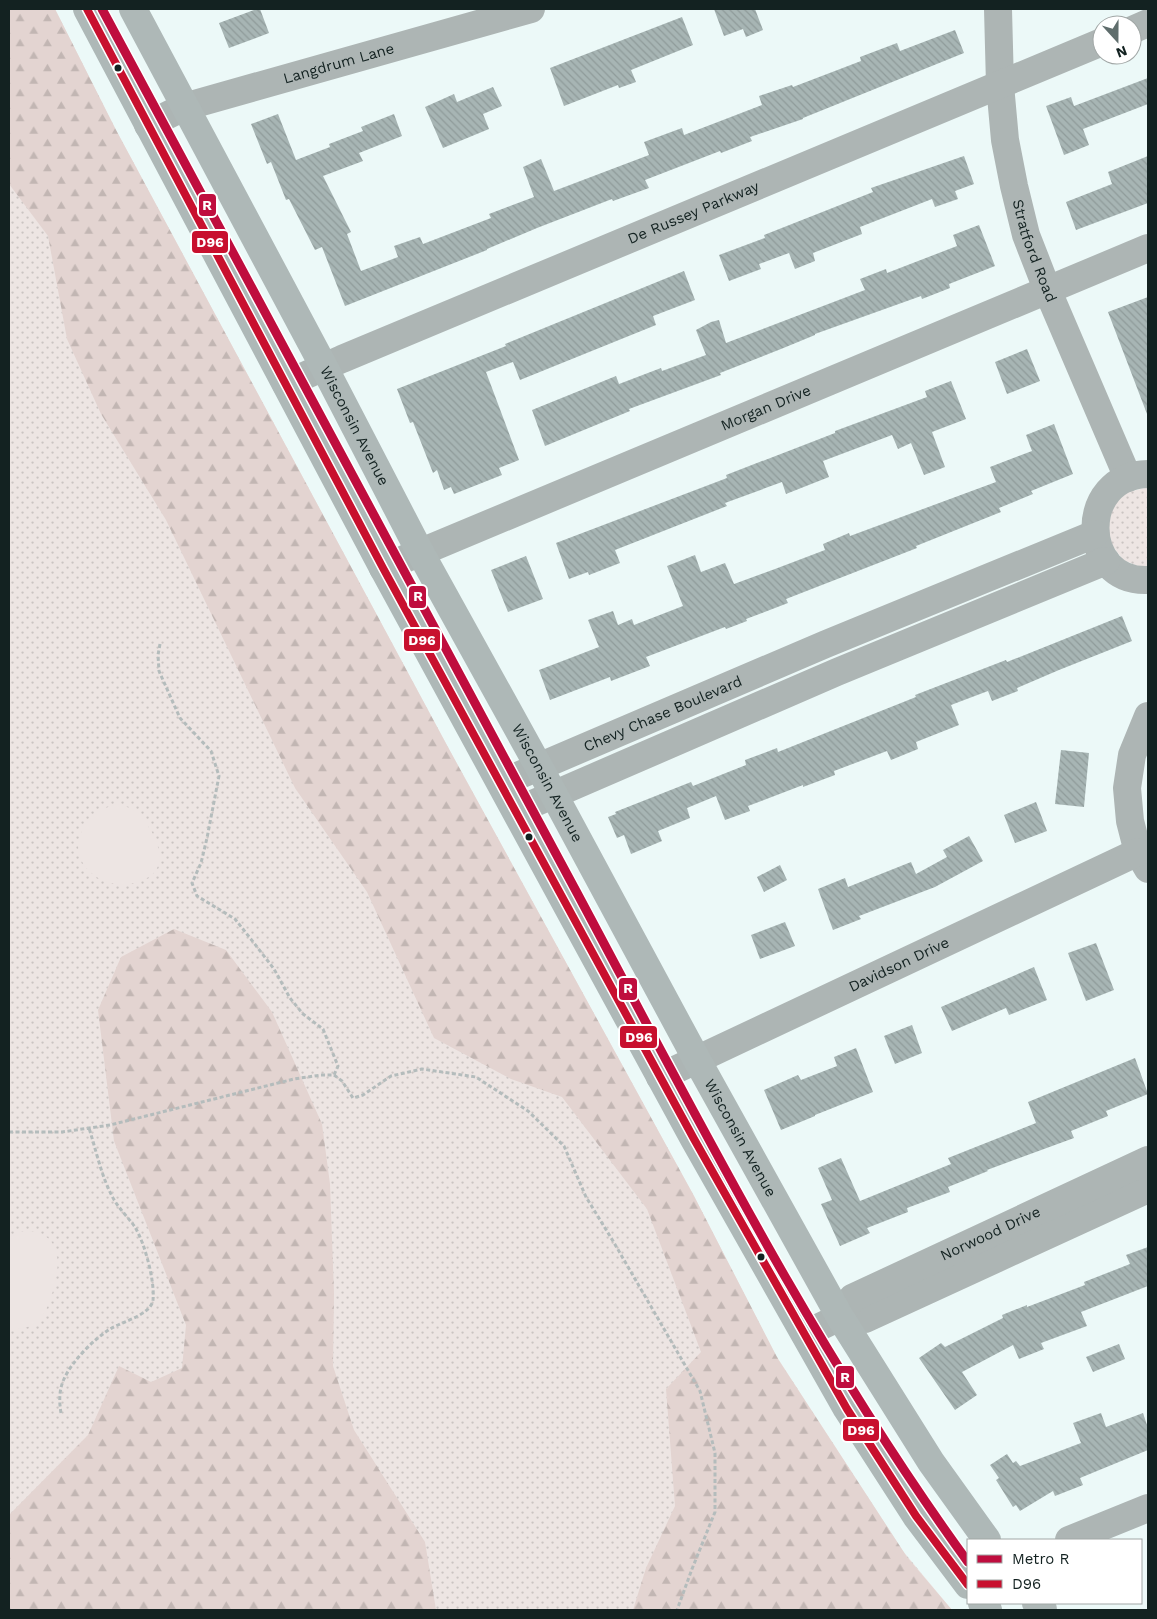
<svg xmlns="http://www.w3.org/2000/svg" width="1157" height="1619" viewBox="0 0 1157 1619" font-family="'Work Sans',sans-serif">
<defs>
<pattern id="grass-dots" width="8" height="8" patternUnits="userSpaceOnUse" patternTransform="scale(1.25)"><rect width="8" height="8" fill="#ede5e3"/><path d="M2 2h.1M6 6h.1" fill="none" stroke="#cac4c2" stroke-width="1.8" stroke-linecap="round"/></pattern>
<pattern id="forest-firs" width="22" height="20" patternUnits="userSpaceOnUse" patternTransform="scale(1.25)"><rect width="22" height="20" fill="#e3d4d1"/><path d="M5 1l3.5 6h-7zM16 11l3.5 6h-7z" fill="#c2b6b3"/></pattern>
<pattern id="building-back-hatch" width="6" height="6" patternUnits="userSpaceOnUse" patternTransform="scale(1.25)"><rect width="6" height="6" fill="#a7b5b4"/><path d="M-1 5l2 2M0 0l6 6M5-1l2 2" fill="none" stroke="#8f9b9a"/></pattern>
</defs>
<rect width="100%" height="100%" fill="#ecf9f8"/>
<path fill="url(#grass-dots)" d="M9 9H55L116 130 449 749 694 1196 775 1354 903 1551 952 1610H9Z
M1148 487V567H1140L1123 560 1111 544 1105 527 1112 508 1124 493Z"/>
<path fill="url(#forest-firs)" d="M9 9H55L116 130 449 749 694 1196 778 1359 907 1557 952 1610H633L646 1568 675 1506 666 1389 701 1352 647 1209 562 1097 511 1079 434 1038 367 892 295 788 166 520 101 414 67 339 48 236 9 184Z
M174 929 226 950 272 1012 322 1124 330 1184 334 1293 333 1366 354 1430 425 1542 436 1610H9V1515L88 1435 119 1366 151 1382 182 1368 186 1325 114 1141 98 1010 121 957Z"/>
<path fill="#ede5e3" d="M119 804C123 806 127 807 130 808 150 820 175 863 147 878 102 902 51 852 95 815 103 809 110 805 119 804Z
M25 1231C66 1232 60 1270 51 1297 48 1305 45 1315 38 1321 30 1328 19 1329 9 1330V1240L17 1233Z"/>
<path fill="url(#building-back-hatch)" d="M257 9H260L269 33 229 48 219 23Z
M714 9H755L763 30 746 37 743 29 724 36Z
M682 17 693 45 631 70 636 82 619 88 618 85 564 106 550 68Z
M955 30 964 53 803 118V119L750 137 752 141 721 153 720 151 645 180 649 188 613 201 612 199 537 228 487 249V250L345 306 322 247 315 250 289 199 286 200 271 162 267 164 251 124 278 114 296 160 330 147 329 144 363 131 361 127 394 114 402 136 359 153 363 161 323 176 351 232 347 234 361 271 398 257 394 246 420 237 423 244 491 218 489 214 534 197 523 167 541 159 554 191 649 155 644 142 682 128 684 135 762 105 759 96 792 85 793 87 861 61 860 57 897 43 900 51Z
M1148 78V104L1083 129 1089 145 1064 155 1046 106 1071 97 1074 106Z
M493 87 502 106 483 114 489 129 443 148 425 107 454 94 457 102Z
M964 156 974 184 955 191 958 199 935 207 932 199 860 227 862 234 813 253 815 261 795 269 789 253 759 264 761 269 729 281 719 255 765 238 764 235 873 192 871 188Z
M1148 156V203L1076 230 1066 202 1112 184 1108 172Z
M979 225 995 266 949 284 950 288 922 299 921 296 815 334V335L781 349 720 373 721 375 629 409 630 411 545 446 532 410 616 376 619 384 661 368 662 371 706 355 696 330 711 322 719 320 726 343 865 290 860 279 886 269 887 273 957 246 953 235Z
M684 271 695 300 653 316 656 325 520 380 513 362 486 372 519 460 499 468 502 475 454 494 451 487 444 490 437 470 433 473 413 422 410 423 397 389 506 346 505 344Z
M1148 297V413L1147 414 1108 312Z
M1027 349 1040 381 1007 394 995 362Z
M951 381 966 419 932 432 945 467 924 475 911 443 898 449 892 435 823 461 829 477 786 494 782 482 725 503 727 506 615 550 620 563 589 575 588 572 569 579 556 543 727 478 726 475 835 433V431L927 397 925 391Z
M1054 424 1073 474 1031 491 1033 494 999 508 1001 512 916 546 917 548 786 599 788 603 746 619 747 621 726 629 725 627 646 657 650 666 611 681 610 677 550 700 539 670 599 647 588 620 613 611 618 625 632 619 634 625 683 606 667 566 695 555 701 572 725 563 734 584 775 569 825 550 823 544 849 533 850 536 996 482 990 467 1032 451 1026 435Z
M526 556 543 599 508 612 491 570Z
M1122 616 1132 641 1059 670 1017 688 1018 691 992 701 988 691 951 705 959 725 916 742 918 749 891 760 887 751 834 771 835 775 803 787V785L748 806 750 811 725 820 716 796 687 808 690 818 658 831 662 841 631 854 624 835 617 838 608 817 616 814 615 812 691 782 693 786 746 765 745 760 777 748 778 752 916 697 915 695 1006 660 1007 662Z
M1061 750 1089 753 1084 807 1055 804Z
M1036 802 1047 831 1015 843 1004 815Z
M969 836 983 861 935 887 859 916 861 919 833 930 818 889 845 878 848 887 911 862 916 874 947 857 943 850Z
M780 865 787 880 764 892 757 877Z
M785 922 795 946 760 959 751 935Z
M1096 943 1114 990 1086 1001 1068 953Z
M1034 967 1047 1000 1009 1015 1006 1008 952 1031 941 1007Z
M912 1025 922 1053 895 1064 884 1036Z
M856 1048 873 1092 815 1115V1116L781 1130 764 1090 798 1075 801 1080 837 1066 834 1057Z
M1135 1058 1148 1094 1106 1111 1108 1116 1071 1131 1074 1138 987 1170 988 1171 948 1187 950 1192 907 1208 908 1212 867 1228 870 1233 840 1246 821 1204 832 1200 818 1168 841 1158 860 1201 951 1164 948 1158 1036 1123 1028 1102Z
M1148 1247V1286L1081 1312 1087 1326 1041 1343 1044 1349 1019 1359 1013 1345 962 1372 977 1395 955 1410 919 1358 941 1343 945 1347 1003 1318 1002 1315 1027 1305V1307L1085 1285 1084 1282 1130 1264 1126 1255Z
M1119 1344 1125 1359 1093 1372 1086 1357Z
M1101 1413 1106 1427 1143 1413 1148 1428V1450L1080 1478 1083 1485 1055 1496 1053 1491 1020 1511 1016 1505 1013 1507 996 1480 999 1478 990 1465 1007 1454 1013 1463 1016 1461 1020 1466 1081 1443 1073 1423Z"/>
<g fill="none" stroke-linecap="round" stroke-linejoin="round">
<path stroke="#b4bcbc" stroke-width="3" stroke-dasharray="4 2.5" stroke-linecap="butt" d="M160 644 158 655 159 671 171 698 180 718 211 751 219 776 207 838 201 863 192 883 197 896 235 919 254 943 274 969 290 998 303 1014 323 1029 338 1066 334 1075
M9 1132H62L110 1125 294 1079 321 1075H334L342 1081 353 1098 363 1095 391 1076 422 1069 476 1077 528 1111 564 1146 586 1197 613 1241 700 1391 715 1453V1512L692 1569 677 1610
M61 1413C59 1401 59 1390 64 1379 72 1361 94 1339 110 1329 121 1322 151 1315 153 1300 155 1281 145 1244 135 1227 128 1217 118 1208 112 1196 101 1175 96 1150 89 1128"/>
<g stroke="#adb5b4" stroke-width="28">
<path id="s1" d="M998 9 1000 85 1005 140 1014 186 1026 235 1047 289 1128 478"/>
<path d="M1132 30 1148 23"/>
<path id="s2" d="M148 125 184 107 531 9"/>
<path id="s3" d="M286 384 342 359 1102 42"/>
<path d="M1148 474C1077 475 1079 583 1148 580"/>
<path id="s4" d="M383 568 1148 248"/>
<path d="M1148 716 1132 755 1127 788 1130 821 1138 852 1148 869"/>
<path id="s5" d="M501 783 826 644 1095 534"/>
<path d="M516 811 837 672 1106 561"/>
<path id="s6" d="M660 1077 1138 852"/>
<path d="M840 1317 865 1319 1148 1189"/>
<path id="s7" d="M805 1334 840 1317 852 1298 1148 1160"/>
<path d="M1069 1540 1148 1508"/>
</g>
<g stroke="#aeb8b7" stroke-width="28">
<path d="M87 9 383 568 694 1139 847 1409 916 1516 968 1585"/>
<path id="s8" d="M133 9 324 367 420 552 539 767 697 1060 840 1317 931 1462 987 1540"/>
<path d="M982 1603 988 1610"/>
<path d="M1036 1603 1043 1610"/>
</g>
<defs>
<path id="bus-1" d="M87 9 383 568 694 1139 847 1409 916 1516 968 1585"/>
</defs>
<use href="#bus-1" stroke="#fff" stroke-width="11"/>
<use href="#bus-1" stroke="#c8102e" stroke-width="8"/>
<defs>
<path id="metro-1" d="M102 9C260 303 418 597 576 891 698 1119 815 1352 968 1562"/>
</defs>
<use href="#metro-1" stroke="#fff" stroke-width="12"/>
<use href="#metro-1" stroke="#bf0d3e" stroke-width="9"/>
</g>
<g fill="#132221" stroke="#fff" stroke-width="2">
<circle cx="118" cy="68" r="4.5"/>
<circle cx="529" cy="837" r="4.5"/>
<circle cx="761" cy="1257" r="4.5"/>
</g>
<g text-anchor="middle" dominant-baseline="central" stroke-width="4.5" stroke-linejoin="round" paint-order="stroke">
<g font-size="15" fill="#132221" stroke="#fff">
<text stroke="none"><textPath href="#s2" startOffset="201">Langdrum Lane</textPath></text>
<text stroke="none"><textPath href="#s3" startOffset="442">De Russey Parkway</textPath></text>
<text stroke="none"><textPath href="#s1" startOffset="246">Stratford Road</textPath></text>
<text stroke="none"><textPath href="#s4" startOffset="415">Morgan Drive</textPath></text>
<text stroke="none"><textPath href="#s8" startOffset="472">Wisconsin Avenue</textPath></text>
<text stroke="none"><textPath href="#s5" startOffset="176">Chevy Chase Boulevard</textPath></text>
<text stroke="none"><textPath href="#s8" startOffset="878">Wisconsin Avenue</textPath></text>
<text stroke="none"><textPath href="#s6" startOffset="264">Davidson Drive</textPath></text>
<text stroke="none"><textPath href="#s8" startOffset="1282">Wisconsin Avenue</textPath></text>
<text stroke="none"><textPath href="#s7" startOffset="214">Norwood Drive</textPath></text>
</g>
</g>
<g stroke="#fff" stroke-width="2">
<rect x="198" y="193" width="19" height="24" rx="5" fill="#bf0d3e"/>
<rect x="191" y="230" width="38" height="24" rx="5" fill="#c8102e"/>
<rect x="408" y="585" width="19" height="24" rx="5" fill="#bf0d3e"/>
<rect x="403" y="628" width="38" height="24" rx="5" fill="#c8102e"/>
<rect x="618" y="977" width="20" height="24" rx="5" fill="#bf0d3e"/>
<rect x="619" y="1025" width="39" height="24" rx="5" fill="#c8102e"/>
<rect x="835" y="1365" width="20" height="24" rx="5" fill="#bf0d3e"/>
<rect x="842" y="1418" width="38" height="24" rx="5" fill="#c8102e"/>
</g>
<g font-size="14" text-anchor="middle" font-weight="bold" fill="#fff">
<text x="207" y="210">R</text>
<text x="210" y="247">D96</text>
<text x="418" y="601">R</text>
<text x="422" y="645">D96</text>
<text x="628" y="993">R</text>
<text x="639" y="1042">D96</text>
<text x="845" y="1382">R</text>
<text x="861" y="1435">D96</text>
</g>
<rect width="1157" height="1619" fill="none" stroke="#132221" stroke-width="20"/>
<rect x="967" y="1539" width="175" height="65" fill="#ffffff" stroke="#a1a7a6"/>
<rect x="977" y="1555" width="25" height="8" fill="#bf0d3e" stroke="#a1a7a6"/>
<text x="1012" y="1564" font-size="15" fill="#132221">Metro R</text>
<rect x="977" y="1580" width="25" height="8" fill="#c8102e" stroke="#a1a7a6"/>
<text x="1012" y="1589" font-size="15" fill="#132221">D96</text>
<g transform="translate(1117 40) rotate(159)"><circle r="24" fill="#ffffff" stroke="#a1a7a6"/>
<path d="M0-4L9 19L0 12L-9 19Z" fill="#5f6d6c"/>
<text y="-8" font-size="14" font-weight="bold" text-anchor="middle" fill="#132221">N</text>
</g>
</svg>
